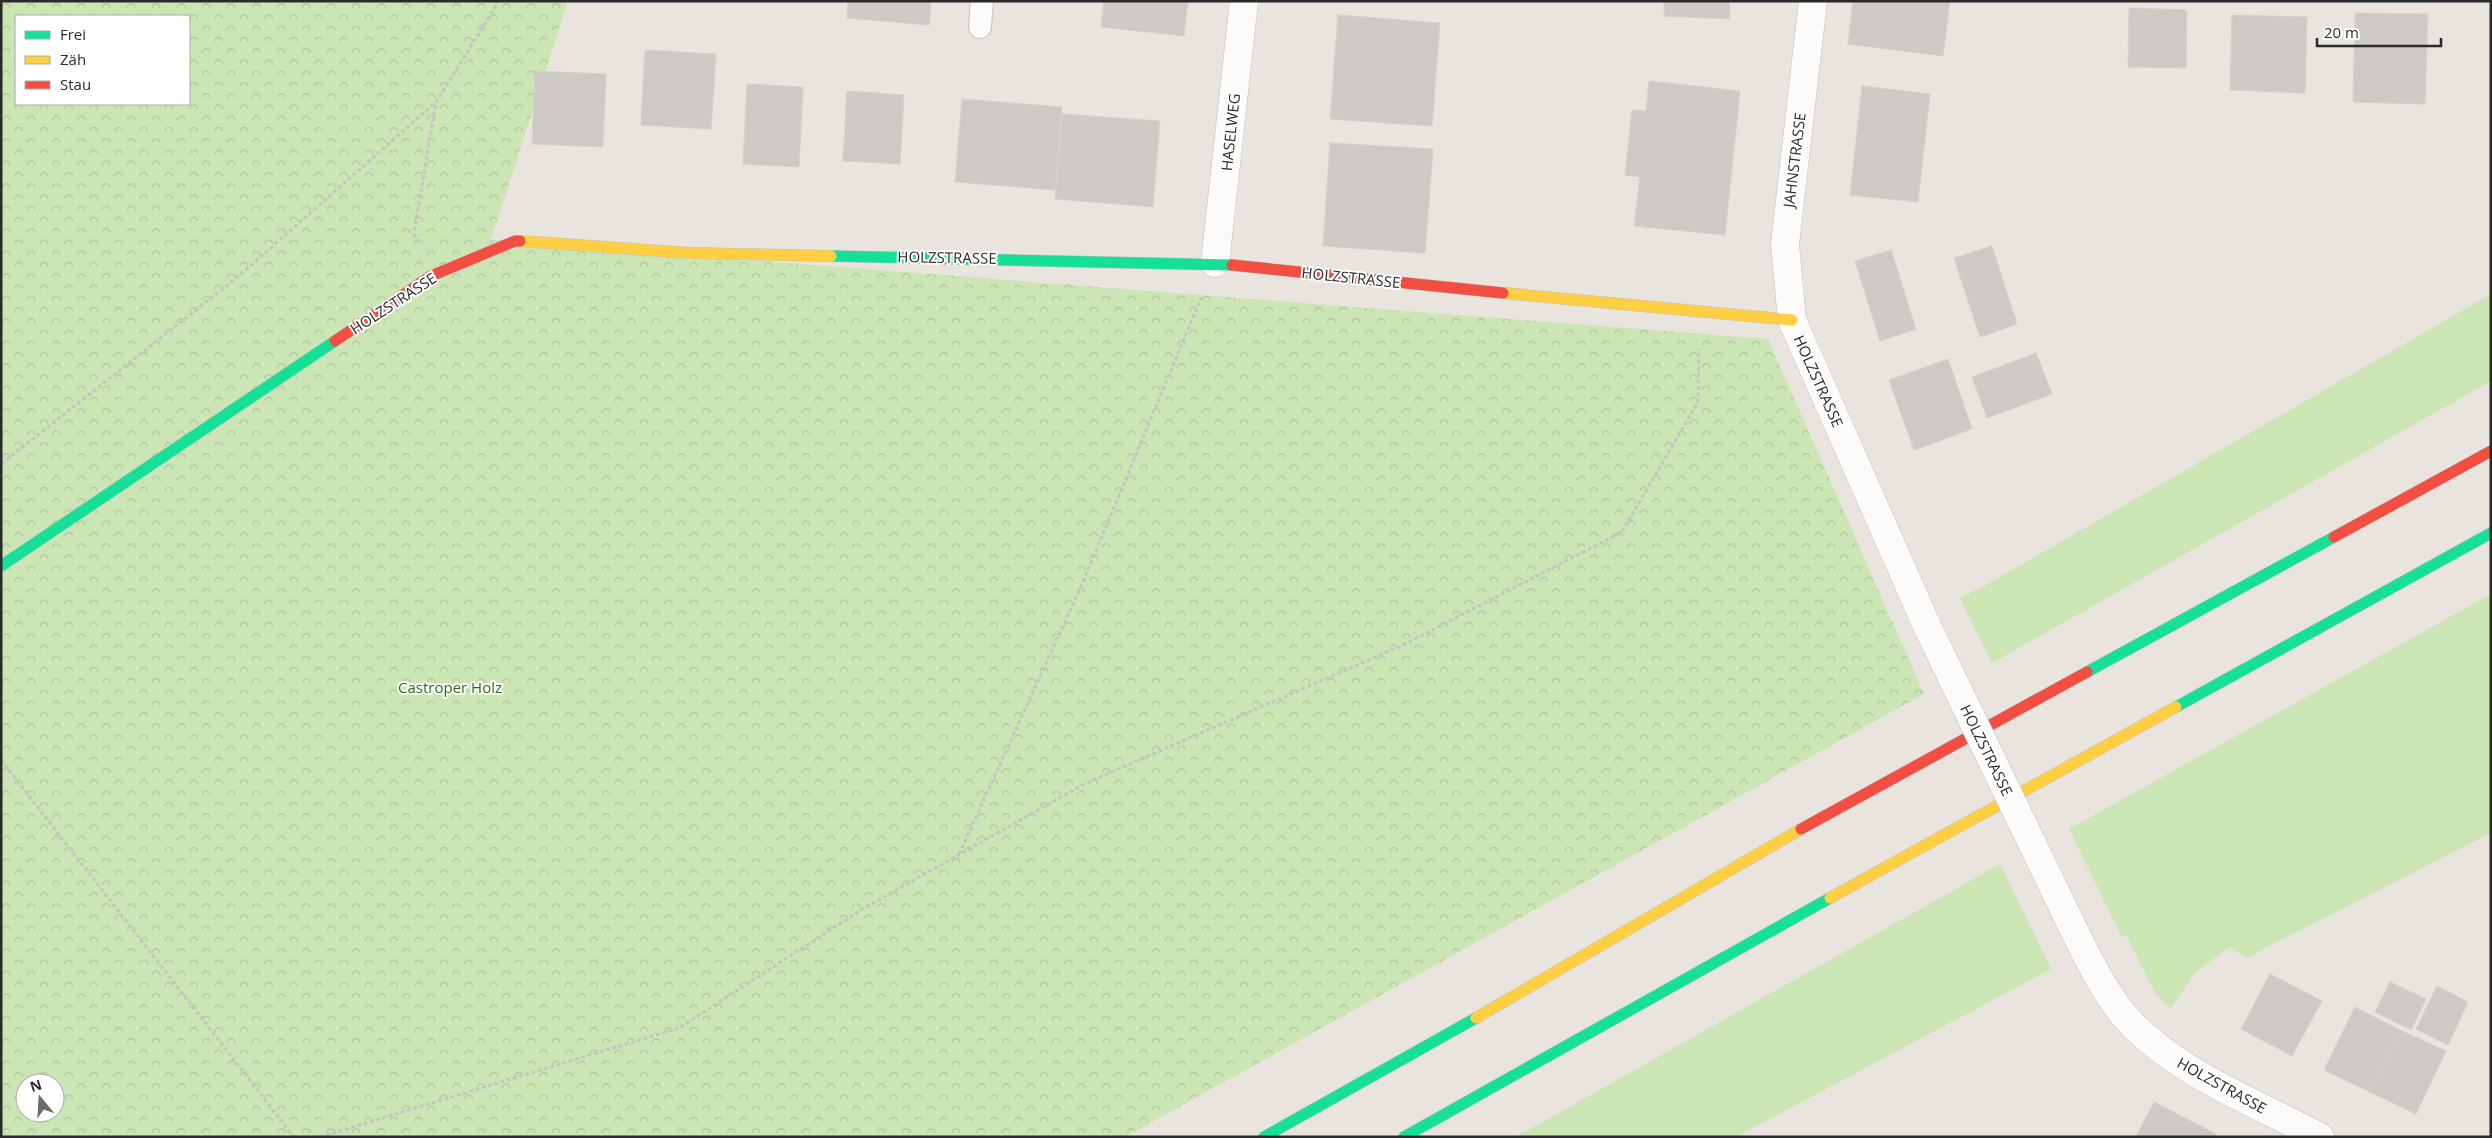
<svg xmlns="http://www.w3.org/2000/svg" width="2492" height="1138" viewBox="0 0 2492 1138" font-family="'Open Sans',sans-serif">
<defs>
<pattern id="forest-crowns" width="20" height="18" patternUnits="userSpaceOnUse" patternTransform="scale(1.25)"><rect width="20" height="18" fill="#cbe6b4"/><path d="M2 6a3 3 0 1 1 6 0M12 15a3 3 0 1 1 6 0" fill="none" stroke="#aec59b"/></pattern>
</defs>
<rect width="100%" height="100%" fill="#e9e4de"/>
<path fill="#cbe6b4" d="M2491 294V381L1992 663 1960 598 1986 585Z
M2491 594V833L2246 958 2230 947 2196 972 2170 1009 2154 991 2126 935 2122 937 2069 829Z
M2000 864 2051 969 1736 1137H1516Z"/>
<path fill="url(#forest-crowns)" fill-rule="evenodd" d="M1 1H568L491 240 1768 339 1924 694 1125 1137H1ZM16 16H189V104H16ZM25 1083H55V1113H25Z"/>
<path fill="#cdcac6" stroke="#d4d0cb" d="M848 1H931L929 25 847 18Z
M1104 1H1188L1184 36 1101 27Z
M1664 1H1730L1729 19 1664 16Z
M1853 1H1950L1943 56 1848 44Z
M2129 8 2187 10 2186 68 2128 67Z
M2355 13 2428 14 2425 104 2353 102Z
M1338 15 1440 23 1432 126 1330 119Z
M2232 15 2307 17 2305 93 2230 90Z
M645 50 716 54 711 129 641 125Z
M535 71 606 74 603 147 532 144Z
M1649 81 1740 91 1725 235 1634 226 1640 177 1625 175 1632 110 1646 111Z
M747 84 803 87 799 167 743 164Z
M1862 86 1930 94 1918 202 1850 195Z
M847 91 904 95 900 164 843 161Z
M962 99 1062 107 1055 190 955 182Z
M1062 114 1160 121 1153 207 1055 199Z
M1330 143 1433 149 1425 253 1323 246Z
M1992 246 2017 324 1980 337 1954 258Z
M1891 250 1916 329 1880 341 1855 261Z
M2036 353 2052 394 1987 418 1972 377Z
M1948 359 1972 429 1914 450 1889 380Z
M2270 974 2322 1001 2292 1056 2241 1029Z
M2390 982 2426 999 2411 1030 2375 1012Z
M2437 986 2468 1002 2448 1045 2416 1029Z
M2355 1007 2400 1030 2370 1092 2324 1070Z
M2400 1030 2446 1051 2416 1114 2370 1092Z
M2154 1102 2216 1134 2215 1137H2136Z"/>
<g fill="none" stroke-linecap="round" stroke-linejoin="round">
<defs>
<path id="lane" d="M980 27 982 1"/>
<path id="street" d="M1813 1 1785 244 1792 320 1927 626
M1215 263 1244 1
M2071 924C2085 953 2106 996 2128 1020 2177 1073 2256 1103 2320 1137"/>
<path id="fast" d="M831 256 1232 265
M1 566 335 341
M2087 672 2334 537
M2176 707 2491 533
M1264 1137 1476 1018
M1404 1137 1830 898"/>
<path id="slow" d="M520 241 690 253 831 256
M1503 293 1792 320
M1830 898 2176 707
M1476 1018 1801 829"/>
<path id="jam" d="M1232 265 1503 293
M335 341 431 276 515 241H520
M2334 537 2491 451
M1801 829 2087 672"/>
</defs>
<use href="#lane" stroke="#c2c0c0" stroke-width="24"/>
<use href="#street" stroke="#c2c0c0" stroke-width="29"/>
<use href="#fast" stroke="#c2c0c0" stroke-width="12"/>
<use href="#slow" stroke="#c2c0c0" stroke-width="12"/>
<use href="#jam" stroke="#c2c0c0" stroke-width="12"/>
<path stroke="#c5c4c3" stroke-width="3" stroke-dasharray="4 2.5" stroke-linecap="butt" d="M418 243 414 233 436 102
M1 464 239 276 437 101 499 1
M1 760 294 1137
M959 854 1083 582 1201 298
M320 1137 679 1028 861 910 1086 783 1401 646 1622 532 1698 402 1699 349"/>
<use href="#lane" stroke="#fcfbfa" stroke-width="22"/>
<use href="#street" stroke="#fcfbfa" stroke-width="28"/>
<use href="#fast" stroke="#16e098" stroke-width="11"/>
<use href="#slow" stroke="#ffcf43" stroke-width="11"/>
<use href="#jam" stroke="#f24e42" stroke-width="11"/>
<defs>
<path id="street-bridge" d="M1927 626 2071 924"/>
</defs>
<use href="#street-bridge" stroke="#c2c0c0" stroke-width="29" stroke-linecap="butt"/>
<use href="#street-bridge" stroke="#fcfbfa" stroke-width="28"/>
</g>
<g text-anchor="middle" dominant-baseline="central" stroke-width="4" stroke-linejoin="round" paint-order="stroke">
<g font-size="15" fill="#2a2a2a" stroke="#fff">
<text transform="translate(1230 132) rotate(-84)">HASELWEG</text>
<text transform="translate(1794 160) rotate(-83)">JAHNSTRASSE</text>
<text transform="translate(947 257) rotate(1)">HOLZSTRASSE</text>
<text transform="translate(1351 277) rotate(6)">HOLZSTRASSE</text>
<text transform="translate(393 303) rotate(-33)">HOLZSTRASSE</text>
<text transform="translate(1819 381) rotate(66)">HOLZSTRASSE</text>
<text transform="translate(1987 750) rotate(64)">HOLZSTRASSE</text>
<text transform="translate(2222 1085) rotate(29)">HOLZSTRASSE</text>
</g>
<g font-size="15" fill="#2a6d14" stroke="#fff">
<text x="450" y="687">Castroper Holz</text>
</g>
</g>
<rect width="2492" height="1138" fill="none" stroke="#2a2a2a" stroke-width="5"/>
<rect x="15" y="15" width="175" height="90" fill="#ffffff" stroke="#aaaaaa"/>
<rect x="25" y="31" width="25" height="8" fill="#16e098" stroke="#aaaaaa"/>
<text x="60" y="40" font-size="15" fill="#2a2a2a">Frei</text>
<rect x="25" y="56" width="25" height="8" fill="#ffcf43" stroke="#aaaaaa"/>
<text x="60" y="65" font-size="15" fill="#2a2a2a">Zäh</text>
<rect x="25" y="81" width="25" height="8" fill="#f24e42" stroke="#aaaaaa"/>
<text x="60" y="90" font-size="15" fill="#2a2a2a">Stau</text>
<g transform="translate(40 1098) rotate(342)"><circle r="24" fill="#ffffff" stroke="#aaaaaa"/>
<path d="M0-4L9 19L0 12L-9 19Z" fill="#6d6b69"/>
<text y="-8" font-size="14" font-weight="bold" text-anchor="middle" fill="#2a2a2a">N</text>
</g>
<path d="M2317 38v8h124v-8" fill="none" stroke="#2a2a2a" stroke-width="2.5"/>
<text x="2324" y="38" font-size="15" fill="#2a2a2a" stroke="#ffffff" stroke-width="4" paint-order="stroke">20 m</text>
</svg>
